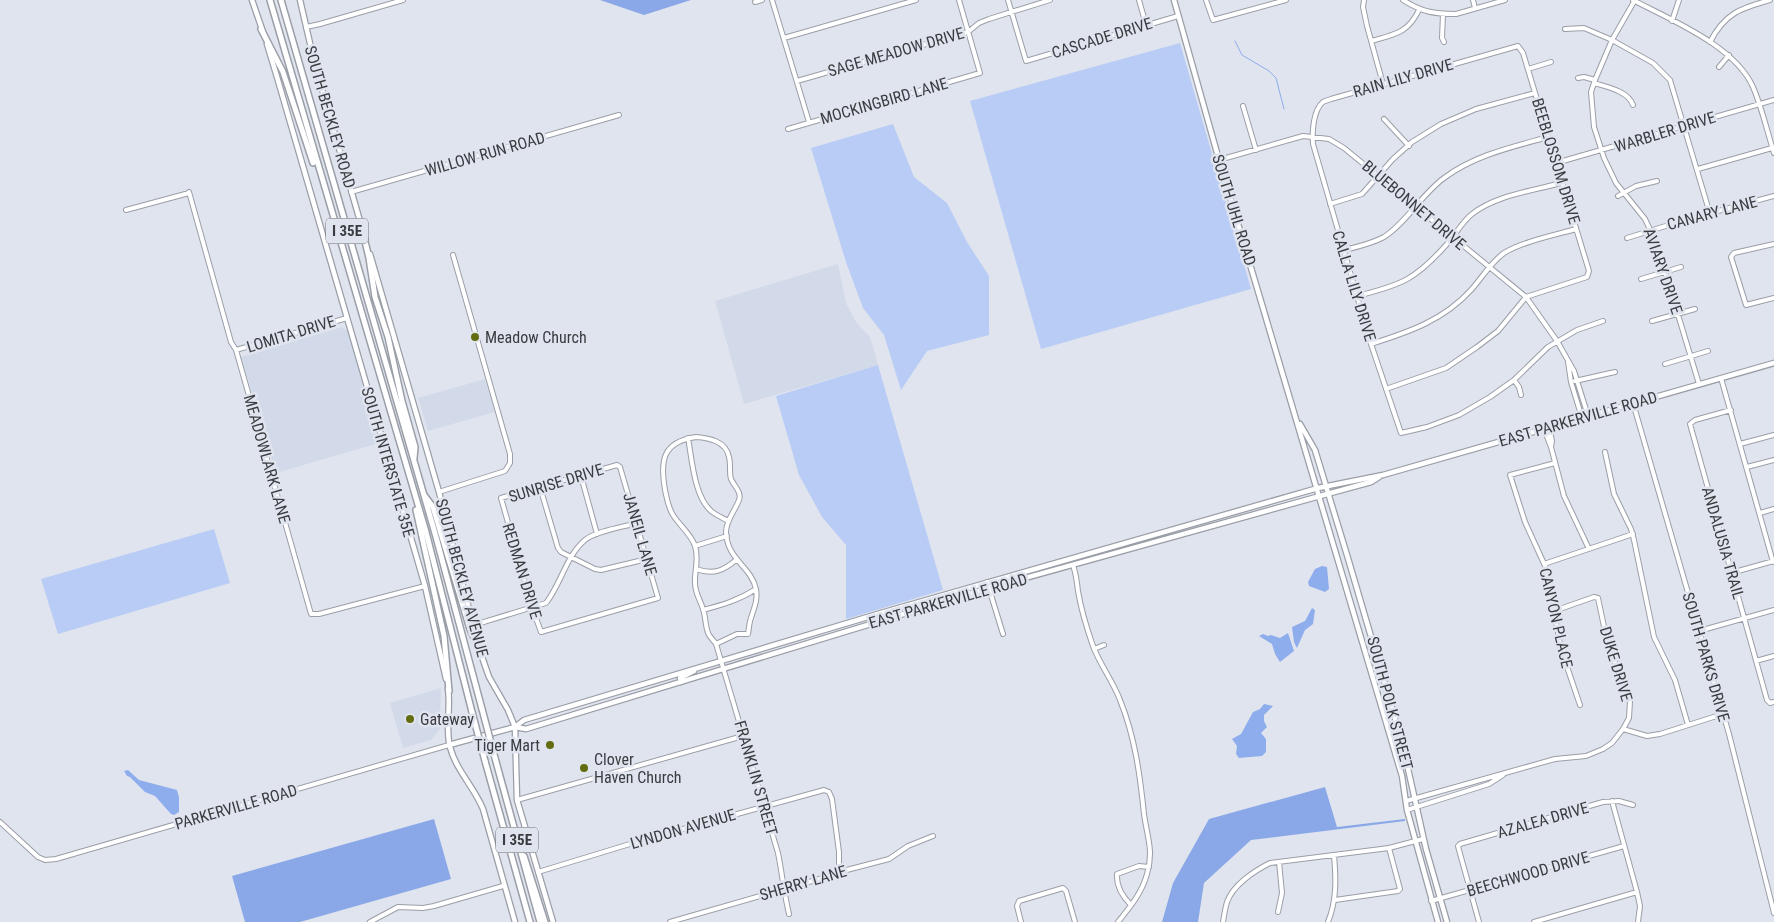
<svg xmlns="http://www.w3.org/2000/svg" width="1774" height="922" viewBox="0 0 1774 922" font-family="'Roboto Condensed',sans-serif">
<rect width="100%" height="100%" fill="#e0e4ee"/>
<path fill="#d2daea" d="M838 264 846 303 856 322 870 337 878 365 744 404 715 301Z
M342 327 348 332 379 443 276 473 241 357Z
M485 379 495 412 428 431 418 398Z
M441 688 440 729 431 740 403 748 390 703Z"/>
<path fill="#b8ccf6" d="M1180 43 1251 289 1041 349 970 101Z
M893 124 914 177 947 203 967 242 989 276V335L927 351 901 390 884 335 863 308 846 262 811 148Z
M878 365 943 590 846 619V545L822 517 799 475 776 396Z
M214 529 230 583 58 634 41 579Z"/>
<path fill="#8aa8e8" d="M600 0H691L644 15Z
M1325 787 1337 827 1405 819V821L1251 840 1204 883 1198 922H1162L1173 883 1209 819Z
M434 819 451 879 300 922H245L232 876Z"/>
<path fill="#8eaded" d="M1322 566 1327 567 1329 589 1325 592 1309 586 1308 582 1315 569Z
M1312 608 1315 610 1313 624 1305 630 1297 648 1294 642 1292 627 1305 621Z
M1288 633 1294 651 1280 662 1275 654 1272 644 1259 636 1263 634 1268 636 1271 635 1280 638Z
M1264 704 1273 706 1264 715V721L1267 727 1261 733 1266 739V752L1262 756 1239 758 1236 754 1237 746 1232 739 1241 734 1253 712 1260 709Z
M128 770 139 780 177 790 179 797V812L174 815 171 814 155 796 145 792 130 777 127 776 124 771Z"/>
<g fill="none" stroke-linecap="round" stroke-linejoin="round">
<path stroke="#8eaded" stroke-width="1" d="M1235 41 1242 55 1269 71 1276 78 1284 109"/>
<defs>
<path id="minor" d="M772 0 809 122
M1008 0 1026 61 1178 16
M1139 0 1146 25
M1206 0 1213 20 1286 0
M1364 0 1363 7 1367 26 1383 84
M1403 0C1422 12 1434 14 1456 14L1505 0
M1473 0 1475 8
M1633 0C1671 20 1735 46 1753 87 1762 108 1767 131 1774 153
M1635 0 1612 40 1595 80 1591 92 1594 127 1604 158 1616 183 1645 219 1656 242 1699 384
M755 2 762 0
M1443 14 1442 38 1444 42
M1672 21 1679 0
M306 27 320 24 403 0
M1565 29 1584 28 1612 40 1653 63 1670 80 1710 214
M784 38 916 0
M1372 41C1395 34 1408 33 1419 10
M1710 42C1725 13 1741 8 1770 0
M1719 67 1729 55
M1528 69 1551 62
M1578 78 1584 77 1595 80
M797 81 968 32 979 23 989 19 1050 0
M1594 83C1607 87 1628 91 1633 105
M1243 106 1256 150
M1384 119 1409 146
M788 129 980 73 959 0
M1219 160 1303 136 1329 139 1344 148 1526 297 1557 341 1574 371 1588 416
M1556 163 1774 100
M1698 169 1772 148
M189 192 231 342 236 350 311 614H319L425 586
M351 192 619 115
M1618 196 1636 186 1657 181
M1330 204 1362 194 1393 159 1412 142 1441 124 1476 109 1535 93
M126 210 189 193
M1627 238 1685 220 1774 196
M1774 244 1734 253 1731 257 1746 305 1774 298
M1344 250C1357 247 1371 244 1384 237 1406 223 1422 194 1444 178 1475 155 1512 147 1548 137
M1641 279 1681 267
M1357 296C1402 285 1416 279 1447 244 1456 234 1462 222 1472 214 1496 195 1532 191 1561 183
M1652 321 1695 309
M1371 344C1409 332 1444 320 1471 290 1482 278 1490 263 1504 253 1521 242 1555 235 1576 229
M236 350 347 318
M1568 362 1571 382 1582 418
M1665 364 1708 351
M1721 378 1773 562
M1514 380 1519 387 1521 395
M1575 381 1615 372
M1386 389 1446 368 1477 347 1498 331 1526 297 1587 277 1589 271 1523 53 1518 46 1331 99C1328 100 1325 101 1323 102 1313 110 1312 133 1313 144L1371 344 1401 433 1427 427 1459 415 1490 397 1514 380 1548 347 1577 330 1603 321
M1633 403 1729 734 1774 913
M1731 410 1695 420 1690 424 1767 700 1770 703 1774 702
M1549 427 1552 441 1551 447
M1544 429 1551 447 1564 496 1589 549
M696 437C709 438 726 441 729 457 731 465 729 472 731 479 734 486 742 492 739 500 735 511 726 520 726 532 727 560 751 566 756 589 758 600 754 608 751 618 749 623 749 629 748 634H737L716 644C714 641 711 638 709 635 705 628 706 617 703 609 700 599 694 592 695 580 695 569 699 558 695 546 691 534 680 526 673 515 668 507 667 499 665 490 660 461 662 442 696 437Z
M688 438C692 459 694 496 711 511 716 515 723 518 728 521
M1740 444 1774 435
M1605 452 1614 494 1631 529 1634 540 1654 637 1675 680 1688 725
M1555 463 1510 475 1525 522 1546 568 1561 649 1580 705
M617 465 620 467 658 598 541 632 532 607 501 498Z
M1747 467 1774 460
M581 476 597 534
M540 487 558 548 561 552 595 569 601 570 647 559
M439 492 505 471 510 463V454L453 255
M1760 513 1774 509
M695 546 727 536
M1544 564 1633 534
M1073 565C1076 574 1077 582 1078 591 1081 609 1087 629 1093 646 1100 665 1113 681 1120 700 1135 737 1140 775 1144 814 1147 837 1154 850 1147 874 1142 893 1130 907 1118 922
M696 569C713 575 723 571 736 560
M1731 573 1774 561
M987 582 1003 634
M703 610C722 605 739 600 756 589
M474 625 546 603C561 584 566 556 585 540 596 531 623 527 637 523
M1699 631 1774 610
M716 644 778 853C782 873 784 893 789 914
M1094 649 1104 645
M1756 661 1774 656
M1623 729 1647 736 1660 734 1723 714
M517 800 743 736
M1406 801 1555 759 1586 756 1603 749 1612 743 1623 729 1629 718 1630 701 1607 641 1598 598 1594 597 1554 611
M1612 801 1637 892 1640 906 1638 922
M1407 810 1489 784 1503 775
M0 822 38 857 45 860 56 859 449 745
M538 872 643 840 824 790 829 792 832 799 839 852V872
M1335 900 1398 891 1400 889 1389 848
M1431 901 1624 846
M1131 905C1123 897 1116 886 1117 874L1139 866 1149 867
M1278 912 1282 893 1279 862
M370 922 398 907 423 908 434 906 503 886
M670 922 833 875 839 872 889 859 908 846 933 836
M1021 922 1017 906 1019 901 1063 888 1066 891 1075 922
M1223 922C1224 916 1225 909 1227 902 1233 885 1254 871 1270 863L1389 848 1423 839
M1328 922C1337 900 1336 878 1334 855
M1479 922 1459 850 1458 846 1460 844 1603 802 1619 801 1633 805
M1534 922 1637 892"/>
<path id="major" d="M252 0 263 32
M300 0 315 65 364 235
M1174 0 1219 160 1402 776 1407 810 1438 922
M267 44 277 77 425 586 446 679
M370 254 439 492 478 644
M1300 424 1315 450 1347 555 1402 742 1426 849 1447 922
M481 654 489 677 508 710 515 727 517 800 553 922
M681 682 680 678 694 671
M448 689C451 708 445 728 450 747 456 770 474 787 483 809L515 922
M515 727 526 729 989 588 1320 496 1371 482 1379 477
M449 745 515 727 524 720 881 613 1318 488 1383 475 1774 363"/>
<path id="highway" d="M270 0 426 532 472 712
M281 0 436 537 482 709
M261 29 283 72 313 163
M363 233 369 258 375 297 388 337 402 401 415 447 414 458
M424 495 433 507 470 629 482 656
M416 510 444 636 449 691
M495 758 540 922
M485 761 530 922
M524 856 545 922"/>
</defs>
<use href="#minor" stroke="#9a9ea7" stroke-width="6"/>
<use href="#major" stroke="#9a9ea7" stroke-width="7"/>
<use href="#highway" stroke="#9a9ea7" stroke-width="8"/>
<use href="#minor" stroke="#fff" stroke-width="4"/>
<use href="#major" stroke="#fff" stroke-width="4.5"/>
<use href="#highway" stroke="#fff" stroke-width="5"/>
<defs>
<path id="highway-bridge" d="M482 709 495 758
M472 712 485 761"/>
</defs>
<use href="#highway-bridge" stroke="#9a9ea7" stroke-width="8" stroke-linecap="butt"/>
<use href="#highway-bridge" stroke="#fff" stroke-width="5"/>
</g>
<g fill="#646c11" stroke="#e0e4ee" stroke-width="2">
<circle cx="475" cy="337" r="5"/>
<circle cx="410" cy="719" r="5"/>
<circle cx="550" cy="745" r="5"/>
<circle cx="584" cy="768" r="5"/>
</g>
<g text-anchor="middle" dominant-baseline="central" stroke-width="5" stroke-linejoin="round" paint-order="stroke">
<g fill="#e0e4ee" stroke="#6c6e74" stroke-width="1">
<rect x="326" y="218.5" width="42" height="25" rx="4"/>
<rect x="496" y="827.5" width="42" height="25" rx="4"/>
</g>
<g font-size="15" font-weight="bold" fill="#3a3c40">
<text x="347" y="231">I 35E</text>
<text x="517" y="840">I 35E</text>
</g>
<g font-size="16" fill="#3a3c40" stroke="#e0e4ee">
<text transform="translate(1102 38) rotate(-17)">CASCADE DRIVE</text>
<text transform="translate(896 52) rotate(-16)">SAGE MEADOW DRIVE</text>
<text transform="translate(1403 78) rotate(-16)">RAIN LILY DRIVE</text>
<text transform="translate(884 101) rotate(-16)">MOCKINGBIRD LANE</text>
<text transform="translate(330 117) rotate(74)">SOUTH BECKLEY ROAD</text>
<text transform="translate(1665 132) rotate(-17)">WARBLER DRIVE</text>
<text transform="translate(485 154) rotate(-16)">WILLOW RUN ROAD</text>
<text transform="translate(1556 161) rotate(73)">BEEBLOSSOM DRIVE</text>
<text transform="translate(1414 205) rotate(40)">BLUEBONNET DRIVE</text>
<text transform="translate(1234 210) rotate(73)">SOUTH UHL ROAD</text>
<text transform="translate(1712 213) rotate(-15)">CANARY LANE</text>
<text transform="translate(1663 271) rotate(71)">AVIARY DRIVE</text>
<text transform="translate(1354 286) rotate(73)">CALLA LILY DRIVE</text>
<text transform="translate(291 334) rotate(-17)">LOMITA DRIVE</text>
<text transform="translate(1578 419) rotate(-16)">EAST PARKERVILLE ROAD</text>
<text transform="translate(267 459) rotate(74)">MEADOWLARK LANE</text>
<text transform="translate(388 462) rotate(74)">SOUTH INTERSTATE 35E</text>
<text transform="translate(556 483) rotate(-17)">SUNRISE DRIVE</text>
<text transform="translate(640 534) rotate(74)">JANEIL LANE</text>
<text transform="translate(1723 543) rotate(74)">ANDALUSIA TRAIL</text>
<text transform="translate(522 571) rotate(73)">REDMAN DRIVE</text>
<text transform="translate(462 578) rotate(75)">SOUTH BECKLEY AVENUE</text>
<text transform="translate(948 601) rotate(-16)">EAST PARKERVILLE ROAD</text>
<text transform="translate(1556 618) rotate(77)">CANYON PLACE</text>
<text transform="translate(1706 657) rotate(74)">SOUTH PARKS DRIVE</text>
<text transform="translate(1616 664) rotate(73)">DUKE DRIVE</text>
<text transform="translate(1390 703) rotate(75)">SOUTH POLK STREET</text>
<text transform="translate(756 778) rotate(74)">FRANKLIN STREET</text>
<text transform="translate(236 807) rotate(-16)">PARKERVILLE ROAD</text>
<text transform="translate(1543 820) rotate(-16)">AZALEA DRIVE</text>
<text transform="translate(683 829) rotate(-16)">LYNDON AVENUE</text>
<text transform="translate(1528 874) rotate(-16)">BEECHWOOD DRIVE</text>
<text transform="translate(803 883) rotate(-16)">SHERRY LANE</text>
</g>
<g font-size="16" fill="#3a3c40" stroke="#e0e4ee" text-anchor="start">
<text x="485" y="337">Meadow Church</text>
<text x="420" y="719">Gateway</text>
<text x="540" y="745" text-anchor="end">Tiger Mart</text>
<text x="594" y="759">Clover<tspan x="594" dy="18">Haven Church</tspan></text>
</g>
</g>
</svg>
